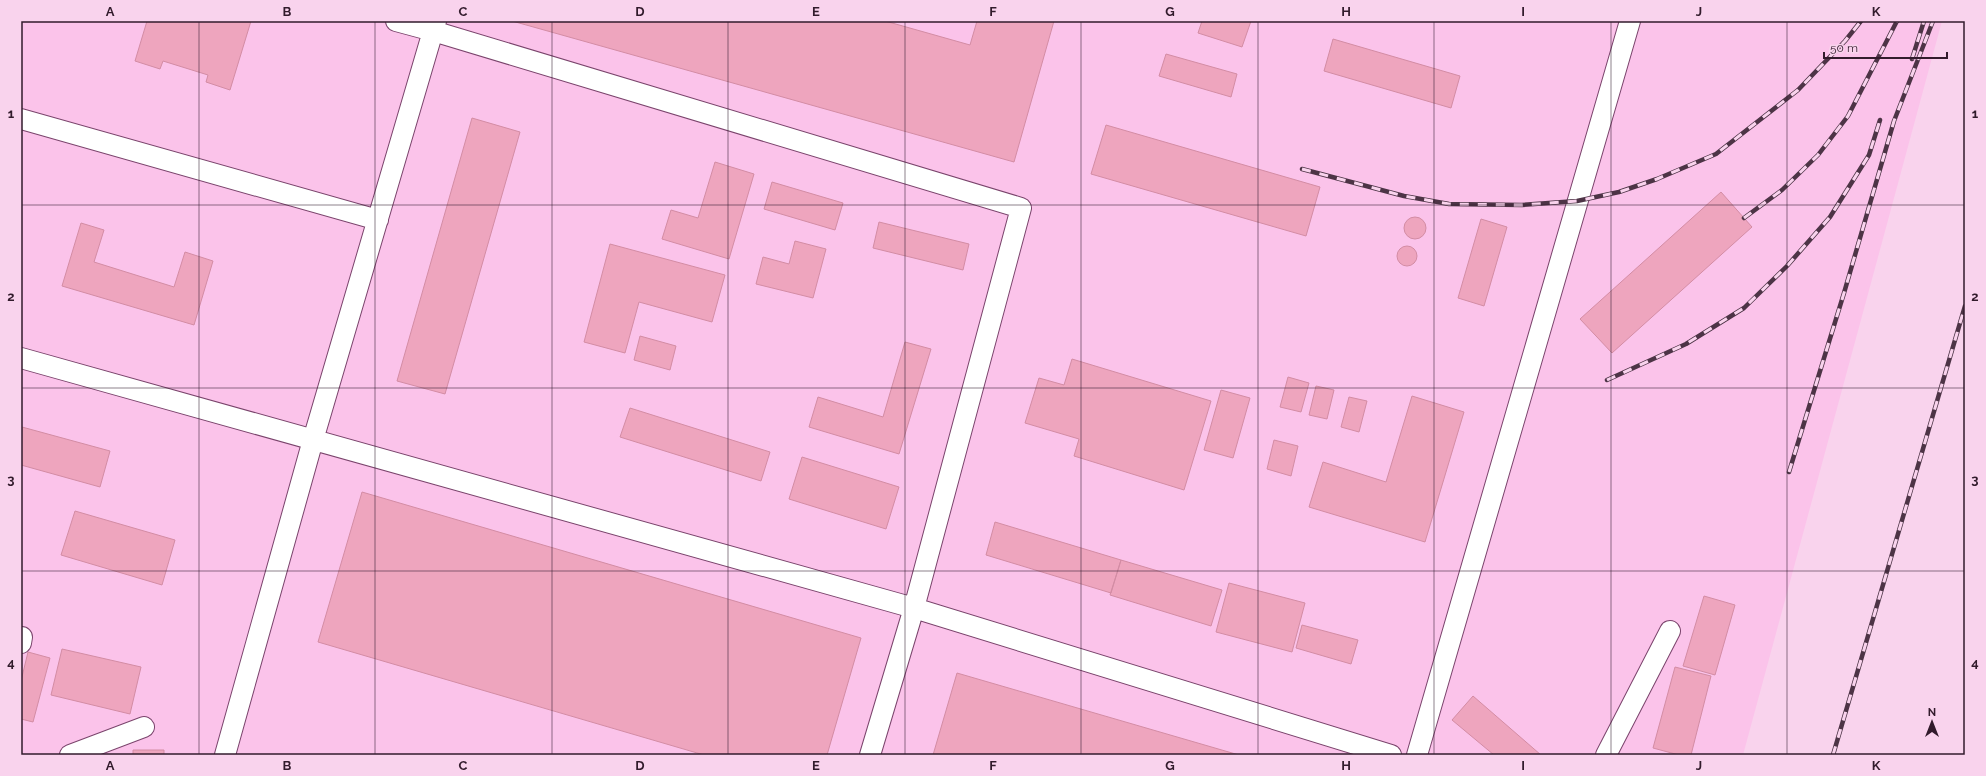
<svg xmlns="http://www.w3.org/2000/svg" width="1986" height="776" viewBox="0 0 1986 776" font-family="Raleway,sans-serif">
<rect width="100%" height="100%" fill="#f9d3ed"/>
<path fill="#fbc3ea" d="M21 21H1942L1743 755H21Z"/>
<path fill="#eea5be" stroke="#d38ca4" d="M147 21H251L230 90 206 82 208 75 163 61 160 69 135 61Z
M512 21H885L970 45 977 21H1054L1014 162Z
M1202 21H1251L1242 47 1198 33Z
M1333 39 1460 76 1451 108 1324 71Z
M1166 54 1237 74 1231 97 1159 76Z
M472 118 520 132 445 394 397 381Z
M1106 125 1320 187 1306 236 1091 174Z
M715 162 754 174 729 259 662 239 671 210 698 218Z
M772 182 843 203 835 230 764 209Z
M1721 192 1752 227 1612 353 1580 319Z
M1404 228a11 11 0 1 1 22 0a11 11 0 1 1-22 0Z
M1481 219 1507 227 1484 306 1458 298Z
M879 222 969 244 963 270 873 248Z
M81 223 104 230 94 262 174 287 185 252 213 261 194 325 62 286Z
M795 241 826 249 813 298 756 284 763 257 789 264Z
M610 244 725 275 712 322 639 302 625 353 584 342Z
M1397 256a10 10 0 1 1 20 0a10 10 0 1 1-20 0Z
M640 336 676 346 670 370 634 360Z
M905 342 931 349 899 454 809 427 818 397 883 417Z
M1072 359 1211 401 1184 490 1074 456 1079 439 1025 423 1039 378 1064 385Z
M1288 377 1309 383 1301 412 1280 407Z
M1316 386 1334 390 1327 419 1309 415Z
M1221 390 1250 398 1233 458 1204 450Z
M1412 396 1464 412 1425 542 1309 507 1323 462 1386 482Z
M1349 397 1367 401 1359 432 1341 427Z
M630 408 770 452 761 481 620 437Z
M22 427 110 451 100 487 21 465Z
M1274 440 1298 446 1291 476 1267 469Z
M802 457 899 487 886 529 789 499Z
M362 492 861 638 827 755H704L318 642Z
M75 511 175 540 162 585 61 555Z
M995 522 1121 560 1111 593 986 555Z
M1121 560 1222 590 1211 626 1110 595Z
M1229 583 1305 603 1292 652 1216 632Z
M1704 596 1735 605 1715 675 1683 666Z
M1302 625 1358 640 1351 664 1296 648Z
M62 649 141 667 130 714 51 695Z
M28 652 50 658 33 722 21 719V681Z
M1675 667 1711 676 1691 755H1679L1653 748Z
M957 673 1239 755H933Z
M1473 696 1541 755H1494L1452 720Z
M133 750H164V755H133Z"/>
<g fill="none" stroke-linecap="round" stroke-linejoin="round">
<defs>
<path id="minor" d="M436 21 433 31 1021 208 914 608 870 755
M21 119 378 220
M21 358 914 608 1391 755
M21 637H22L21 643
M70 755 144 727
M225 755 313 440 433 31 396 21
M1417 755 1630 21
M1606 755 1670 631"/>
</defs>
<use href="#minor" stroke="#7a446c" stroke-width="22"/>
<use href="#minor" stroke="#fff" stroke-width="20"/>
<defs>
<path id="rail" d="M1912 59 1924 21
M1302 169 1404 196 1449 204 1522 205 1577 201 1619 192 1657 179 1716 154 1798 90 1845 41 1861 21
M1744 218 1782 190 1818 155 1848 116 1897 21
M1607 380 1686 344 1744 308 1787 266 1830 217 1869 155 1880 120
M1789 472 1844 293 1894 121 1933 21
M1833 755 1965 306"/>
</defs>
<use href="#rail" stroke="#4d3446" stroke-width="4.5"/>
<use href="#rail" stroke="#f9d3ed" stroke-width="3" stroke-dasharray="9" stroke-linecap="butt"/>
</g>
<path fill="none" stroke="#321b2c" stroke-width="1" stroke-opacity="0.55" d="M199 21V755M375 21V755M552 21V755M728 21V755M905 21V755M1081 21V755M1258 21V755M1434 21V755M1611 21V755M1787 21V755M21 205H1965M21 388H1965M21 571H1965"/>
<rect width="1986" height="776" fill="none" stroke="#f9d3ed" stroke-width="44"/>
<g transform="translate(1932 722)" stroke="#f9d3ed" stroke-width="3" paint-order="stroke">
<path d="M0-3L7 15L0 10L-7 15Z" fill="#321b2c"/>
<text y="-6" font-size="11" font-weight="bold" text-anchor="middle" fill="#321b2c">N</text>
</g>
<path d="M1824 52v6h123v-6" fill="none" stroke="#321b2c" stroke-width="2"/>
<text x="1830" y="52" font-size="12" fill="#321b2c" stroke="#f9d3ed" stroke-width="3" paint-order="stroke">50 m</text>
<rect x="22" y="22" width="1942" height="732" fill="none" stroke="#321b2c" stroke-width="1.5"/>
<g font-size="13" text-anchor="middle" font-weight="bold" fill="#321b2c">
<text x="110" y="16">A</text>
<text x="287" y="16">B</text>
<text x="463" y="16">C</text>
<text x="640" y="16">D</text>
<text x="816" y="16">E</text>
<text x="993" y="16">F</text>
<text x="1170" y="16">G</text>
<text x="1346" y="16">H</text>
<text x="1523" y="16">I</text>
<text x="1699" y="16">J</text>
<text x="1876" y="16">K</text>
<text x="11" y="118">1</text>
<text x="1975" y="118">1</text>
<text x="11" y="301">2</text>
<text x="1975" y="301">2</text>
<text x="11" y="484">3</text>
<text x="1975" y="484">3</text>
<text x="11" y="667">4</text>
<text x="1975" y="667">4</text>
<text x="110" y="770">A</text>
<text x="287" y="770">B</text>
<text x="463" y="770">C</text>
<text x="640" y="770">D</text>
<text x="816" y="770">E</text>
<text x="993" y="770">F</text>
<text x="1170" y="770">G</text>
<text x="1346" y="770">H</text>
<text x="1523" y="770">I</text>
<text x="1699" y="770">J</text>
<text x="1876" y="770">K</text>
</g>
</svg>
